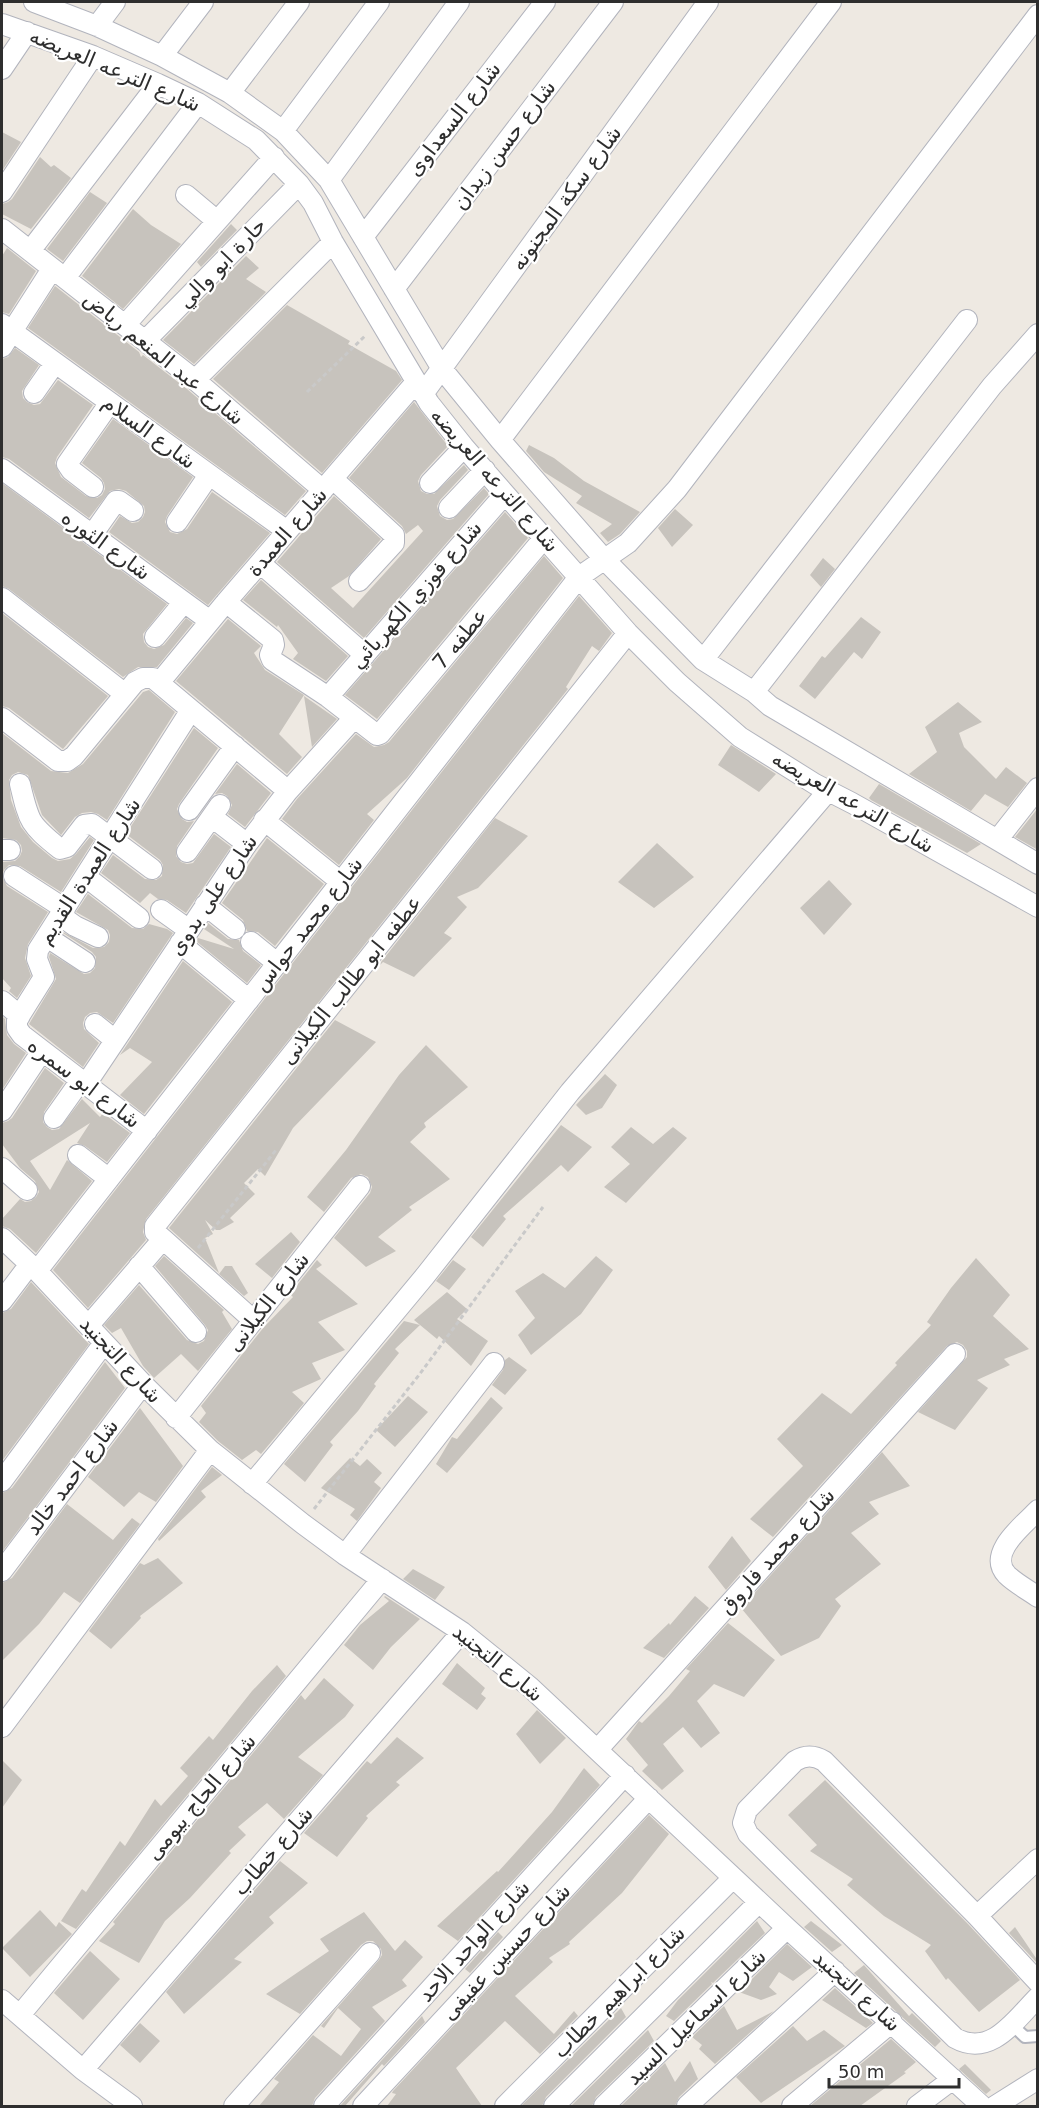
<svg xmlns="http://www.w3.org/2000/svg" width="1039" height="2108" viewBox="0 0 1039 2108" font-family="'DejaVu Sans',Vazirmatn,sans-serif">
<rect width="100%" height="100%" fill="#eee9e2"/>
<path fill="#c7c3bd" d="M2 132 21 142 2 171Z
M40 157 51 167 54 165 71 178 31 229 2 214V204L8 202 12 199Z
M90 192 107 203 63 261 47 249Z
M133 209 151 225 181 244 123 309 82 276Z
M231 224 237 230 201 267 197 262Z
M7 248 36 271 9 314 2 312V256Z
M246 256 259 268 246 279 266 292 194 364 163 340Z
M55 286 139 352 141 357 143 355 187 389 306 491 285 515 28 328Z
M287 305 350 341 348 344 396 371 402 380 322 473 213 379Z
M15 348 39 365 22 391 23 398 27 402 34 405 40 404 58 380 93 405 57 457 55 463 61 477 86 496 97 498 102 495 105 489 104 483 101 478 82 463 113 419 193 477 167 516 165 522 170 532 177 534 187 529 212 492 270 533 208 605 109 532 120 516 132 523 138 522 143 517 145 512 144 506 126 491 119 489 110 491 89 518 9 459 2 457V359L8 357Z
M414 402 448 446 421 475 418 481 421 491 427 494H434L464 465 468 470 440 500 437 506 440 516 447 520 453 519 484 488 489 494 364 638 277 562 334 496 381 539 349 576 331 588 353 608 423 531 418 525 406 534 402 526 349 478Z
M529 445 554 458 584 481 640 512 620 534 608 542 600 533 612 524 576 503 582 496 544 472 526 451Z
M2 483 167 604 143 634 144 642 148 647 154 649 164 645 186 618 193 623 157 667H138L123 677 9 589 2 586Z
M675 509 693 525 672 547 658 528Z
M505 512 528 538 377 719 345 695Z
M544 556 563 578 407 778 367 814 374 820 339 865 282 819 297 799 356 734 374 747 384 745 389 742Z
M823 558 835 569 821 587 810 575Z
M261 580 348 656 326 681 293 659 298 653 278 625 277 627 243 600Z
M579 596 612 633 599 651 592 646 566 687 568 689 146 1219 143 1232 146 1240 88 1308 53 1270Z
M2 613 108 696 63 749 9 708 2 706Z
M861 617 881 632 862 659 854 652 815 699 799 686 822 656 825 658Z
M228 619 261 646 254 653 265 670 304 695 279 734 302 757 287 774 176 681Z
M149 690 175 712 107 820 98 814 91 812 82 813 75 817 61 835 42 815 28 775 18 772 12 775 9 780 11 800 21 827 33 842 52 858 58 861 70 859 76 854 90 837 94 840 61 892 20 866 9 865 4 870 2 876 7 886 48 912 28 944 25 958 31 976 17 998 9 991 11 988 2 978V862L15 861 20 856 22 851 21 845 16 840 2 838V733L51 771 68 773 83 764 143 692Z
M304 696 337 719 312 747Z
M958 702 982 722 959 733 964 747 996 779 1006 767 1027 783 1008 807 985 794 971 811 909 774 937 752 925 727Z
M194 728 218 748 179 804 177 809 182 819 187 822 194 821 177 846 176 856 181 862 187 864 193 863 214 834 231 847 186 913 167 900 158 899 150 893 140 903 101 873 113 855 145 879 156 880 162 876 163 865 160 860 126 834Z
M731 745 776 774 759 792 718 765Z
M237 764 271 793 245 827 228 814 232 805 227 796 222 793 215 794Z
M879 784 981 844 967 853 871 800 869 798Z
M1038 808V850L1015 837Z
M495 818 528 836 478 888 457 897 467 907 444 933 452 938 414 977 383 962 374 971Z
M267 838 324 884 275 946 258 932 247 931 243 920 222 903Z
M657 843 694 877 654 908 618 882Z
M829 880 852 904 824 935 800 908Z
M88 894 132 928 143 929 149 924 167 929 173 933 113 1023 97 1012 90 1013 85 1017 83 1023 84 1029 99 1043 83 1067 29 1024 56 979 49 957 50 953 84 974 90 973 95 968 96 957 92 952 63 933V932L93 948 104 947 109 942 110 935 108 930 76 912Z
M208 923 228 939 239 940 243 951 261 965 247 983 196 941 198 938 234 949 204 929Z
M183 961 232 1002 144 1114 120 1095 152 1062 130 1048 120 1055Z
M2 1016 5 1019 7 1035 14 1044 26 1053 2 1090Z
M335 1020 376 1042 293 1128 265 1176 258 1169 244 1183 255 1194 230 1218 234 1222 220 1230H216L205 1220 213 1234 205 1238 219 1273 169 1228Z
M426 1045 468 1087 424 1123 426 1127 410 1142 450 1179 409 1207 412 1210 378 1237 396 1251 366 1267 334 1238 370 1193 372 1187 368 1177 361 1174 351 1178 324 1212 307 1197 346 1150 399 1075Z
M45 1068 64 1083 44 1112 43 1122 47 1127 52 1130 59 1129 82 1099 100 1117 103 1113 130 1133 107 1162 85 1146 77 1143 90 1123 30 1161 50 1190 67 1160 92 1181 36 1253 10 1229 2 1226V1219L20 1199 25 1202 31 1201 36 1197 39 1192 35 1181 20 1168 2 1144V1123L8 1121 12 1118Z
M605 1074 617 1085 602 1108 586 1115 576 1105Z
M561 1125 592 1147 568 1172 561 1165 503 1216 506 1219 483 1247 471 1237Z
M631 1127 653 1144 673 1127 687 1138 626 1203 604 1187 630 1164 611 1147Z
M291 1232 300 1242 272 1278 255 1264Z
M164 1256 224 1310 222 1312 232 1329 198 1371 181 1354 154 1378 143 1366 121 1328 112 1333 104 1325 139 1285 187 1340 198 1344 204 1341 208 1330 205 1325 155 1266Z
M596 1256 613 1270 581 1314 531 1355 518 1335 535 1318 515 1291 543 1273 565 1288Z
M976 1258 1010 1295 993 1316 1029 1349 1004 1359 1010 1365 977 1380 988 1388 955 1430 918 1412 967 1357V1351L963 1345 957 1342 947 1346 773 1537 750 1519 803 1466 777 1439 822 1393 851 1414 897 1365 895 1363 931 1325 927 1322 951 1288Z
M317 1260 322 1265 316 1269 358 1304 318 1322 345 1350 312 1363 321 1379 292 1392 304 1403 261 1454 256 1450 242 1460 218 1441 199 1422 206 1413 201 1406 264 1327 293 1297 290 1294Z
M453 1260 466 1269 449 1290 436 1281Z
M225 1266H232L248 1293 244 1296 219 1274Z
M31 1282 89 1344 2 1461V1313L11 1309Z
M447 1292 467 1309 457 1319 488 1341 471 1366 439 1336 437 1339 414 1320Z
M404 1321 420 1325 395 1349 399 1353 374 1384 376 1386 358 1411 330 1442 333 1445 305 1482 284 1464Z
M509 1357 527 1370 505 1395 492 1385 503 1370 505 1360Z
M105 1362 125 1388 2 1552V1493L12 1488Z
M408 1396 428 1412 395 1447 376 1430Z
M491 1397 503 1408 447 1473 436 1464 452 1437 457 1439Z
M140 1408 183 1466 156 1502 139 1492 124 1507 88 1477Z
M882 1452 910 1486 869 1502 879 1514 851 1533 881 1564 835 1599 841 1606 819 1638 781 1656 741 1608Z
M350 1458 360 1466 367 1459 382 1473 374 1482 381 1488 357 1521 350 1515 355 1509 321 1488Z
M212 1467 222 1475 201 1491 206 1497 159 1541 158 1539Z
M67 1504 113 1540 132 1518 140 1524 80 1603 64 1592 39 1624 2 1661V1583L12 1578Z
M732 1536 751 1561 726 1590 708 1567Z
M158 1558 183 1583 140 1616 141 1618 111 1649 89 1631 140 1563 144 1565Z
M413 1569 445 1587 435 1600 403 1579Z
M385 1596 420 1619 391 1647 373 1670 344 1645 360 1625 389 1601 384 1597Z
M695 1596 709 1608 664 1658 643 1648 669 1623 670 1625Z
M728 1623 775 1660 744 1697 714 1684 697 1701 720 1733 701 1748 683 1727 663 1744 684 1771 662 1790 642 1771 648 1765 626 1739 639 1721 642 1723 669 1696 690 1671 686 1669Z
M457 1663 485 1688 481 1694 486 1698 477 1710 442 1684Z
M277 1665 286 1676 76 1929 61 1921 82 1889 86 1892 120 1841 125 1846 155 1799 161 1806 188 1776 180 1768 209 1736 213 1740 252 1691Z
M324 1678 354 1705 345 1717 298 1757 323 1775 284 1819 267 1803 238 1827 246 1835 229 1851 231 1853 190 1898 165 1921 139 1963 99 1941 115 1924 113 1922 301 1695 305 1700Z
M537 1710 566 1738 540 1764 516 1734Z
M397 1737 424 1758 396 1782 400 1785 366 1816 368 1818 337 1857 304 1833 367 1761 371 1764Z
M2 1760 22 1780 2 1808Z
M584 1768 600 1785 458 1941 437 1926 497 1871 498 1872 552 1812Z
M825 1780 968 1924 1020 1980 979 2012 948 1978 946 1980 925 1951 931 1945 884 1916 847 1885 853 1879 810 1851 817 1845 788 1815Z
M649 1815 669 1834 622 1893 569 1942 570 1944 549 1958 553 1962 515 1996 554 2034 574 2011 578 2016 540 2054 505 2021 456 2068 482 2106H387L396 2094 392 2093 393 2091Z
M280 1861 308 1883 269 1917 274 1923 234 1959 242 1962 184 2014 166 1992Z
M40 1910 56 1927 59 1922 72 1934 30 1977 2 1948Z
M364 1912 395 1951 405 1940 423 1957 402 1980 407 1986 372 2007 385 2021 315 2098 312 2106H259L279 2082 274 2079 313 2035 341 2056 361 2029 338 2008 324 2028 321 2026 379 1960 382 1955 381 1949 373 1941H367L361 1945 300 2014 266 1994 329 1951 320 1939Z
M994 1917 1009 1933 1015 1927 1038 1961V1964Z
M757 1921 765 1933 713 1983 711 1982 712 1984 674 2021 666 2016 678 2000Z
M811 1921 842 1945 832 1952 804 1927Z
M498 1932 503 1937 470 1973 465 1969Z
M787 1944 812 1967 793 1981 779 1972 769 1987 777 1994 761 2000 739 1992Z
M90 1951 120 1979 83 2020 54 1993Z
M864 1965 909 2016 912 2013 941 2041 935 2047 854 1973Z
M835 1988 873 2023 866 2028 822 2000Z
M724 2006 737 2030 774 2011 715 2064 699 2049 702 2045 692 2037Z
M621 2008 626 2017 546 2097 542 2106H521Z
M422 2016 425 2022 384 2066 382 2064 345 2106H340Z
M140 2023 160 2041 140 2063 120 2045Z
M793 2026 807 2041 824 2030 845 2046 761 2103 736 2077Z
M648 2030 654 2041 596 2097 592 2106H571Z
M891 2039 916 2062 904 2072 906 2073 860 2106H810Z
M690 2061 698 2079 679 2097 675 2106H621L665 2063 675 2082Z
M965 2064 991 2090 986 2094 959 2069Z"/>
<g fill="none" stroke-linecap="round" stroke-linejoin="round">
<defs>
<path id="service" d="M1011 2024 1025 2037 1038 2036"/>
<path id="minor" d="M34 2 97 26 162 56 230 93 283 131 329 180 442 369 500 440 605 560 703 660 754 692 770 706 1038 864
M2 24 93 56 158 84 198 103 256 140 299 184 313 203 333 242 429 403 464 447 505 494 628 633 677 682 740 737 815 784 852 803 1038 907
M97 26 115 2
M162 56 203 2
M2 69 27 32
M230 93 299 2
M283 131 379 2
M329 180 459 2
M2 192 93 56
M186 195 217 221
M2 229 195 380 323 490
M363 237 545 2
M30 251 158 84
M65 278 198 103
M394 289 613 2
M2 324 287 531
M125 325 274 157
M145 341 299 184
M2 347 52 269
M195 380 333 242
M34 393 55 363
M423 394 708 2
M500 440 831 2
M2 469 210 621
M333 479 394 535V543L359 581
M430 483 464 447
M93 487 71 470 67 464 109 404
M449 508 485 470
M177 522 209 475
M92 535 116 501H119L133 511
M260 563 365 655
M2 598 125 694
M226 602 273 640 274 645 270 655 272 660 328 697 377 735 380 734 544 538
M155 637 184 602
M703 660 967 320
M159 683 226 602 416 382
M754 692 992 386 1038 334
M328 697 505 494
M2 718 58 761H67L74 756 135 682 143 678H153L288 791
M20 784C29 822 29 824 60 849L67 847 84 825 92 824 152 869
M189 810 235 746
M212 817 247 844
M264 820 341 882
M998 839 1038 788
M2 850H10
M187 852 220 805
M14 876 65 909
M86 877 139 918
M205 905 235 929
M161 910 189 930
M61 916 75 926 98 937
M47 937 85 962
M251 942 278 964
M180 943 249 1000
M2 1001 20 1016
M95 1024 115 1040
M86 1084 247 844 288 791 354 718
M2 1111 42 1051
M54 1118 81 1080
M147 1131 22 1035 17 1028V1020L44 977 37 959 38 950 191 710
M78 1155 109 1179
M2 1168 27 1190
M2 1238 37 1271 143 1384 210 1450 303 1524 345 1555 462 1632 530 1687 787 1928 982 2106
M163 1239 253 1320
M139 1266 196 1332
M37 1271 579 577 628 543 677 489 1038 15
M2 1301 30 1264
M89 1325 163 1239 155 1232V1226L628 633
M176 1418 360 1186
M2 1481 104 1343
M252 1484 425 1276 570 1092 828 791
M1038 1510C1024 1525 986 1553 1007 1575 1015 1583 1028 1590 1038 1597
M345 1555 494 1363
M2 1571 143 1384
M2 1727 210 1450
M598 1749 955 1354
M977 1916 1038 1859
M1038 1982 977 1916 824 1761C814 1755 805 1755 795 1761L747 1810 743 1823 748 1834 955 2038C991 2058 1015 2020 1038 1997
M2 2000 83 2070 132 2106
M20 2015 382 1579
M83 2070 462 1632
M234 2106 370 1953
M324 2106 625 1775
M363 2106 649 1798
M505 2106 733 1878
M554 2106 759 1902
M604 2106 787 1928
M687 2106 835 1971
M792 2106 892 2022
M917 2106 953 2079
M995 2106 1038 2079"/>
</defs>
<use href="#service" stroke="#b2b4bd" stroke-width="14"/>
<use href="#minor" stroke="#b2b4bd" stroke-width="22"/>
<path stroke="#c9c9c9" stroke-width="3" stroke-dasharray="4.5 3" stroke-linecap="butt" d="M307 392 366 335
M198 1248 276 1150
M314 1509 419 1375 543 1207"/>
<use href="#service" stroke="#fff" stroke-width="10"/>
<use href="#minor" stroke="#fff" stroke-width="20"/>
</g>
<g text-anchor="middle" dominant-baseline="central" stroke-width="4.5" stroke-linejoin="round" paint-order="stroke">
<g font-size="21" fill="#2e2e2e" stroke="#fff">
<text transform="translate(115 70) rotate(23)">شارع الترعه العريضه</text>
<text transform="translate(454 119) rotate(-52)">شارع السعداوى</text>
<text transform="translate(504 145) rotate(-53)">شارع حسن زيدان</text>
<text transform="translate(566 198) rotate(-54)">شارع سكة المجنونه</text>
<text transform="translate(222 263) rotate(-46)">حارة ابو والي</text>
<text transform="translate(164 358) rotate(39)">شارع عبد المنعم رياض</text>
<text transform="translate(149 432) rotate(36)">شارع السلام</text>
<text transform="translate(495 480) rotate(49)">شارع الترعه العريضه</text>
<text transform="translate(287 532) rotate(-49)">شارع العمدة</text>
<text transform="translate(106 545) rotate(36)">شارع الثوره</text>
<text transform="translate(416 595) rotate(-49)">شارع فوزي الكهربائي</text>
<text transform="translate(460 639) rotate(-50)">عطفه 7</text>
<text transform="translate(853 802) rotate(30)">شارع الترعه العريضه</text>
<text transform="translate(89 871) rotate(-57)">شارع العمدة القديم</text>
<text transform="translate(213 895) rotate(-56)">شارع على بدوى</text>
<text transform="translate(308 924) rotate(-52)">شارع محمد حواس</text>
<text transform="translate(351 980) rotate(-51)">عطفه ابو طالب الكيلانى</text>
<text transform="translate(84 1083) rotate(37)">شارع ابو سمره</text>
<text transform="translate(268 1302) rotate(-52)">شارع الكيلانى</text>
<text transform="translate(121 1360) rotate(47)">شارع التجنيد</text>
<text transform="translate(72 1477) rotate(-53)">شارع احمد خالد</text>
<text transform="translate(777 1551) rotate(-48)">شارع محمد فاروق</text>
<text transform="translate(498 1663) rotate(39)">شارع التجنيد</text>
<text transform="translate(201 1797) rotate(-50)">شارع الحاج بيومى</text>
<text transform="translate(273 1851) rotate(-49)">شارع خطاب</text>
<text transform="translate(474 1941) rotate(-48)">شارع الواحد الاحد</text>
<text transform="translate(506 1952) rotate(-47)">شارع حسنين عفيفى</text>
<text transform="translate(857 1991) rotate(42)">شارع التجنيد</text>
<text transform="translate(619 1992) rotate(-45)">شارع ابراهيم خطاب</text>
<text transform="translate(696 2017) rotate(-44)">شارع اسماعيل السيد</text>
</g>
</g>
<rect width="1039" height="2108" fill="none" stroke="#2e2e2e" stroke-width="6"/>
<path d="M829 2078v9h130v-9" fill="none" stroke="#2e2e2e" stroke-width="3"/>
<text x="838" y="2078" font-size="18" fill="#2e2e2e" stroke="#ffffff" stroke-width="4.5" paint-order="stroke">50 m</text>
</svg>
